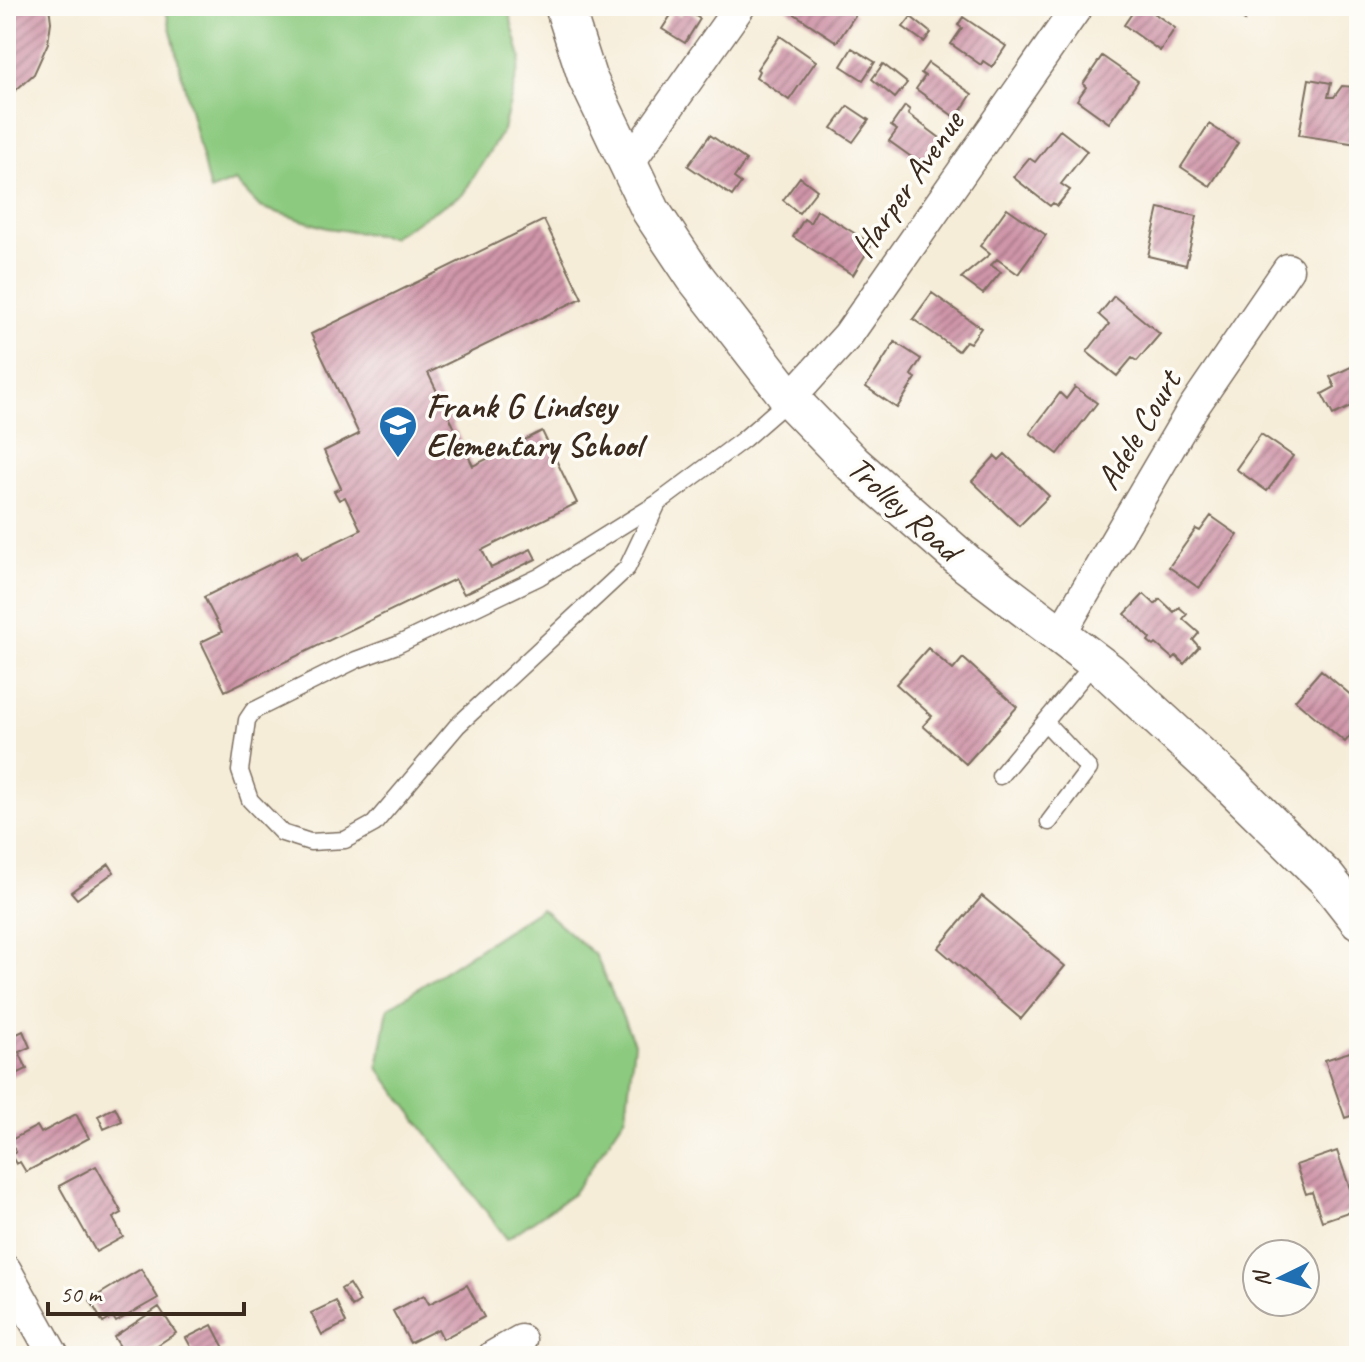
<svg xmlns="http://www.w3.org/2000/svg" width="1365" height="1362" viewBox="0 0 1365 1362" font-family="Caveat,sans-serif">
<defs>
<pattern id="building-hatch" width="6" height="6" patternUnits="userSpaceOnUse" patternTransform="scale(2)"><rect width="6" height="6" fill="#cf95a9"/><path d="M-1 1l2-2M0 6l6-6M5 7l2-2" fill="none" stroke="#a97a89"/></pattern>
</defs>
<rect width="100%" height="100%" fill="#fdfcf7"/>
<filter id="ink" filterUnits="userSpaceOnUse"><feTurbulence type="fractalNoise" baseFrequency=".0125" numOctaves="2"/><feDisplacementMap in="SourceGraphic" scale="16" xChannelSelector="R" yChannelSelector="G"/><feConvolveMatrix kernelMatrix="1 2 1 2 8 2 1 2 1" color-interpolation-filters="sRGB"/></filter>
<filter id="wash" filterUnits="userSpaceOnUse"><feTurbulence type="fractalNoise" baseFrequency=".006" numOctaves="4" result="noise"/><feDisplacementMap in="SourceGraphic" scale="32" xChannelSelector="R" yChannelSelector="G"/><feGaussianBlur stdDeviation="1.8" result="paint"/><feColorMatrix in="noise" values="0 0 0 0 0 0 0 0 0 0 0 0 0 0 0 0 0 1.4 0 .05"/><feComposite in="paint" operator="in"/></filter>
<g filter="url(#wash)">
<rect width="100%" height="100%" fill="#f6edd9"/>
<path fill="#8cca7f" stroke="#647a4e" stroke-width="2" d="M165 6H507L521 58 503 130 463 194 391 237 327 228 260 207 235 181 210 191Z
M541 908 596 956 634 1043 626 1116 573 1194 507 1239 378 1068 388 1008Z"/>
<g id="blocks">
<path fill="url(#building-hatch)" d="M6 6H49L51 22 48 43 34 74 6 99Z
M789 6H845L856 14 837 42 787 9Z
M1137 6H1144L1175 28 1160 51 1124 25Z
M1224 6H1255L1245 21Z
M685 9 700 19 685 43 662 29 673 12 680 16Z
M911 17 931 33 924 42 903 27Z
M963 17 1006 46 992 67 983 61 981 65 951 44 962 28 958 25Z
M780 36 816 61 789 100 756 77 759 71 757 69Z
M852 48 875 62 863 80 841 66Z
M1102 56 1138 81 1109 123 1077 100 1086 87 1083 84Z
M928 63 972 94 956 118 916 89 925 76 921 73Z
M883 64 907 83 895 98 872 79Z
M1309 79 1331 83 1328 97H1334L1342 86 1355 87 1359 96 1357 144 1299 135Z
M848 106 869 120 853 142 832 128Z
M905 106 910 110 908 114 944 141 927 165 919 159 917 161 889 141 897 130 891 126Z
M1209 124 1238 143 1210 186 1181 167Z
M1060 130 1087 151 1061 184 1070 190 1057 206 1053 203 1050 206 1013 177 1029 158 1035 162Z
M710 135 746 160 734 178 741 183 732 196 688 166Z
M800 177 817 190 799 213 783 200Z
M1007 208 1046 235 1018 274 997 259 991 265 1001 272 983 294 961 278 990 254 980 246Z
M1159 208 1197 216 1186 265 1148 256Z
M817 210 872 244 853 275 793 237 804 219 810 223Z
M544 220 582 298 428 373 473 466 542 431 577 503 482 550 491 568 531 549 536 559 464 594 455 579 225 691 201 642 222 632 204 597 297 551 301 559 361 530 345 497 339 500 334 491 341 488 324 451 359 434 311 334Z
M932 293 981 328 970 343 966 341 958 351 913 319Z
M1114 296 1160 334 1137 361 1132 358 1117 376 1087 352 1109 324 1099 315Z
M895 342 921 359 911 375 916 378 897 408 866 387Z
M1359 363V403L1333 415 1322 394 1335 387 1330 377Z
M1075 387 1097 403 1058 454 1030 433 1060 393 1066 399Z
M1261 434 1293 456 1267 491 1236 469Z
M1005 454 1049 496 1019 526 972 481 995 456 999 460Z
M1211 516 1238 535 1199 588 1169 567 1196 529 1200 531Z
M1144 594 1155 604 1160 599 1174 612 1179 607 1187 614 1183 619 1199 633 1193 640 1199 647 1184 664 1176 656 1173 659 1156 644 1154 646 1148 641 1150 638 1125 614Z
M928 648 953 670 963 658 1017 707 966 764 923 726 932 716 896 684Z
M1321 670 1359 702V725L1345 742 1295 700Z
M109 864 114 872 77 899 71 892Z
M982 896 1065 966 1021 1019 938 948Z
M23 1031 30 1047 19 1052 27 1069 6 1079V1039Z
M1359 1049V1113L1345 1118 1325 1060Z
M115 1107 122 1121 104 1129 98 1116Z
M76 1114 89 1138 26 1172 20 1162 16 1164 11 1155 16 1152 9 1141 37 1126 41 1133Z
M1337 1151 1357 1209 1322 1221 1312 1192 1306 1194 1296 1165Z
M96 1166 122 1213 113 1218 123 1237 96 1252 59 1186Z
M141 1269 158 1298 116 1322 113 1317 103 1323 90 1300Z
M349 1284 360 1302 352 1307 341 1289Z
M467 1285 484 1317 443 1339 438 1329 410 1343 393 1311 424 1295 429 1304Z
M336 1301 346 1323 322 1335 311 1313Z
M159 1307 176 1333 141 1356H126L114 1337Z
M212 1325 224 1348 207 1356H196L186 1338Z"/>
</g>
</g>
<g filter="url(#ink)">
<use href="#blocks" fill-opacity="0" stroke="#7c6e5f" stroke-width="2"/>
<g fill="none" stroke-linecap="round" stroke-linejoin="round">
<defs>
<path id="service" d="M658 503 627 568 457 726 374 824 345 840 310 842 282 833 250 800 240 771 247 720 253 711 356 660 397 645 539 577Z
M658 503 744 439 790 399
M1045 722 1089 769 1049 822
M1000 776 1095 662"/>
<path id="minor" d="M627 166 740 6
M790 399 848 335 1078 6
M1060 635 1193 408 1288 269
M6 1270 54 1356
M493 1356 521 1340"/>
<path id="tertiary" d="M564 6 587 77 651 211 695 277 790 399 853 464 967 564 1109 672 1226 780 1326 878 1359 920"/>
</defs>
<use href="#service" stroke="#7c6e5f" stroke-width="19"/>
<use href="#minor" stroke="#7c6e5f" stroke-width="33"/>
<use href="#tertiary" stroke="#7c6e5f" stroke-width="41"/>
<use href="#service" stroke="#fff" stroke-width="16"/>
<use href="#minor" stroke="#fff" stroke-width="30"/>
<use href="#tertiary" stroke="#fff" stroke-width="38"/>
</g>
</g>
<defs>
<symbol id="school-pin" viewBox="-11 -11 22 30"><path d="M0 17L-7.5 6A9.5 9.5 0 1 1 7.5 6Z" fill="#1f6fb2" stroke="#fdfcf7"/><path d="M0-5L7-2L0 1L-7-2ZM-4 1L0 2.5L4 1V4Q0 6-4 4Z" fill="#fff"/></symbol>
</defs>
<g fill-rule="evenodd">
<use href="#school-pin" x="376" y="403" width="44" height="60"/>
</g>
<g text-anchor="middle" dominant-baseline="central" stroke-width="7" stroke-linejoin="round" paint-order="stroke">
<g font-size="34" fill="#3b2a1e" stroke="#fdfcf7">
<text transform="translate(907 184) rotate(-55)">Harper Avenue</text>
<text transform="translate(1138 430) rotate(-59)">Adele Court</text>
<text transform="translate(904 508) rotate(42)">Trolley Road</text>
</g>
<g font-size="34" font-weight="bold" fill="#3b2a1e" stroke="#fdfcf7" text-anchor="start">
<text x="426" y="405">Frank G Lindsey<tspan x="426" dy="39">Elementary School</tspan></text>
</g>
</g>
<rect width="1365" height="1362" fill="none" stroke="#fdfcf7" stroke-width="32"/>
<g transform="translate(1281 1278) rotate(265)"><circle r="38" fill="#fdfcf7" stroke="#afa8a0" stroke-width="2"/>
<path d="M0-6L14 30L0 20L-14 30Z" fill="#1f6fb2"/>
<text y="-12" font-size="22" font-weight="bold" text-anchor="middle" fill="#3b2a1e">N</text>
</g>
<path d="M48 1302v12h196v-12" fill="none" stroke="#3b2a1e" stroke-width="4"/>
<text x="60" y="1302" font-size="24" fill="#3b2a1e" stroke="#fdfcf7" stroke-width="6" paint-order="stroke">50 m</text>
</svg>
